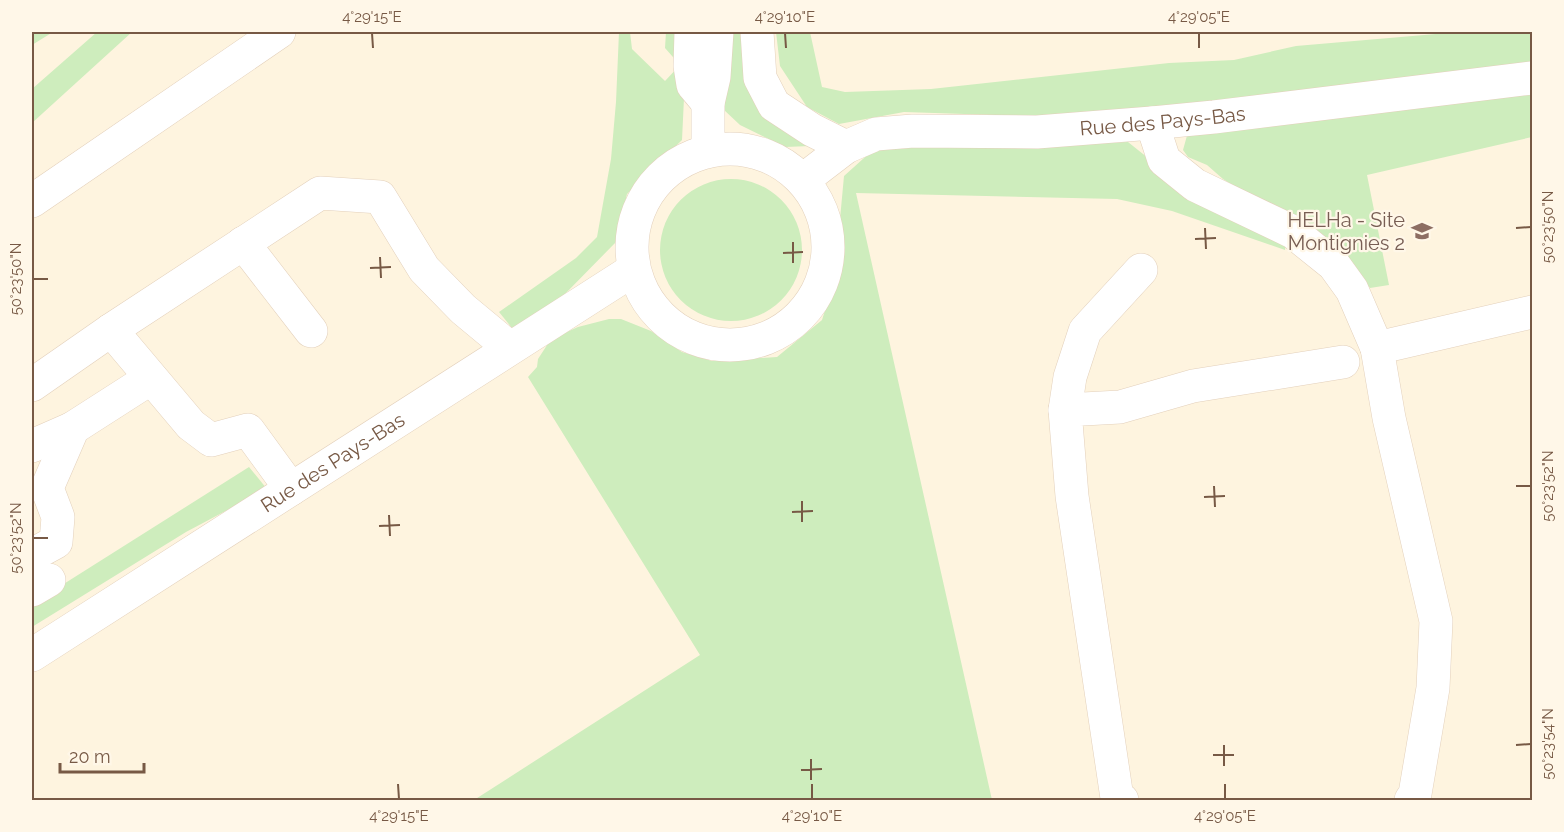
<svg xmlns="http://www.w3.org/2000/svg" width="1564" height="832" viewBox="0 0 1564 832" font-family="Raleway,sans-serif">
<rect width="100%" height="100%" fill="#fef4df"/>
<path fill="#ceedbd" d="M32 32H53L32 45Z
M97 32H132L32 123V89Z
M619 32H630L632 49 665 81 680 65 665 48 666 32H681L684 98 682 140 627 194 616 242 563 296 512 328 499 312 576 258 597 237 611 159 616 102Z
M726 32H744L810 146 785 147 740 125 723 109Z
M776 32H810L822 87 845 92 931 89 1169 63 1234 60 1296 46 1459 32H1532V63L1268 95 1057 117 904 112 839 124 807 107 780 66Z
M1532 92V137L1367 175 1389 285 1370 288 1347 260 1223 179 1207 165 1188 157 1183 150 1188 132Z
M1128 142 1153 162 1286 240 1285 250 1172 211 1117 199 856 193 992 800H474L700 655 528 377 537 367 538 359 551 339 578 327 609 319H621L651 331 682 352 712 361 777 357 822 320 844 251 840 219 844 176 874 149Z
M660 250a71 71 0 1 1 142 0a71 71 0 1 1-142 0Z
M249 467 267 489 186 532 32 627V604Z"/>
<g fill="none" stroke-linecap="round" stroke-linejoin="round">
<defs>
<g id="minor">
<path d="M691 32 690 66 693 85 708 103"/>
<path d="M757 32 760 78 774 105 812 130 846 147"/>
<path d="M1152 123 1164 160 1195 185 1293 232 1334 265 1352 290 1377 348 1532 312"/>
<circle cx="730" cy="247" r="98"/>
<path d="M708 151V103L714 77 717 32"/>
<path id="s1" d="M803 180 846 147 876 134 913 131 1037 132 1152 123 1214 117 1532 78"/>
<path d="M32 201 279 32"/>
<path d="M243 243 311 331"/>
<path d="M1377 348 1389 418 1436 621 1433 688 1415 794 1411 800"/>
<path d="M32 385 111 330"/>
<path d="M1065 410 1070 377 1085 331 1141 270"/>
<path d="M32 446 73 428"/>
<path d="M291 489 248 430 211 440 191 425 111 330 320 193 380 197 424 269 463 309 510 348"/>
<path d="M32 555 56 542 58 517 47 488 73 428 151 378"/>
<path d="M32 590 49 580"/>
<path id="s2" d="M32 655 633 270"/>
<path d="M1122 800 1117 798 1072 496 1065 410 1120 407 1193 386 1343 362"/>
</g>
</defs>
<use href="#minor" stroke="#e3d0bb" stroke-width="34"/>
<use href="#minor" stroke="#fff" stroke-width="33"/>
</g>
<path fill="none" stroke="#775945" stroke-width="2" d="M372 33 373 48M785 33 786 48M1199 33V48M1205 228 1206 249M1516 228 1531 227M1195 239 1216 238M793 242V263M783 253 803 252M380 257 381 278M370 268 391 267M33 279H48M1214 486 1215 507M1516 486H1531M1204 497 1225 496M802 501V522M792 512 813 511M389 515 390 536M379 526 400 525M33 538H48M1224 745V766M1516 745 1531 744M1213 755H1234M811 759V780M801 770 822 769M398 784 399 799M812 784V799M1225 784V799"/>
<defs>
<symbol id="university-bare" viewBox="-9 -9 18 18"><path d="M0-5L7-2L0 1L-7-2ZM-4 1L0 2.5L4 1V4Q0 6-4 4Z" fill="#8d6e63" stroke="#fff7e8" stroke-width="2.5" paint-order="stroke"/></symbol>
</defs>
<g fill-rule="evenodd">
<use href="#university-bare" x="1407" y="216" width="30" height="30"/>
</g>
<g text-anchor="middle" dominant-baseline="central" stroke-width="4.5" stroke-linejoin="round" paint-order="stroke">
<g font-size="20" fill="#775945" stroke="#fff7e8">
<text stroke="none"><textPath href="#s1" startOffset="374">Rue des Pays-Bas</textPath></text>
<text stroke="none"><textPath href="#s2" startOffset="357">Rue des Pays-Bas</textPath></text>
</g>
<g font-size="20" fill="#785e54" stroke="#fff7e8" text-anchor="end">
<text x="1405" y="220">HELHa - Site<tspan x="1405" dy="23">Montignies 2</tspan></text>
</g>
</g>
<rect width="1564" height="832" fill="none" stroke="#fff7e8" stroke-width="66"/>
<path d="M60 763v9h84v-9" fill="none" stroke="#775945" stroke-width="3"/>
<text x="69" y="763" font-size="18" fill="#775945" stroke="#fff7e8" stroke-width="4.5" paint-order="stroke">20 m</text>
<rect x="33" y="33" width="1498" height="766" fill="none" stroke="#775945" stroke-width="2"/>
<g font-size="15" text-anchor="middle" fill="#775945">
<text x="372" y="22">4°29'15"E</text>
<text x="785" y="22">4°29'10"E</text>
<text x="1199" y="22">4°29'05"E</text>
<text transform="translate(1548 227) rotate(-90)" y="5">50°23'50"N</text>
<text transform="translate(16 279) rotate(-90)" y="5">50°23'50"N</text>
<text transform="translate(1548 486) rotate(-90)" y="5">50°23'52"N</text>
<text transform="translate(16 538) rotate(-90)" y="5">50°23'52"N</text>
<text transform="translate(1548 744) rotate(-90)" y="5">50°23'54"N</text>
<text x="399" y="821">4°29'15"E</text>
<text x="812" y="821">4°29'10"E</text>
<text x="1225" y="821">4°29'05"E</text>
</g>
</svg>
